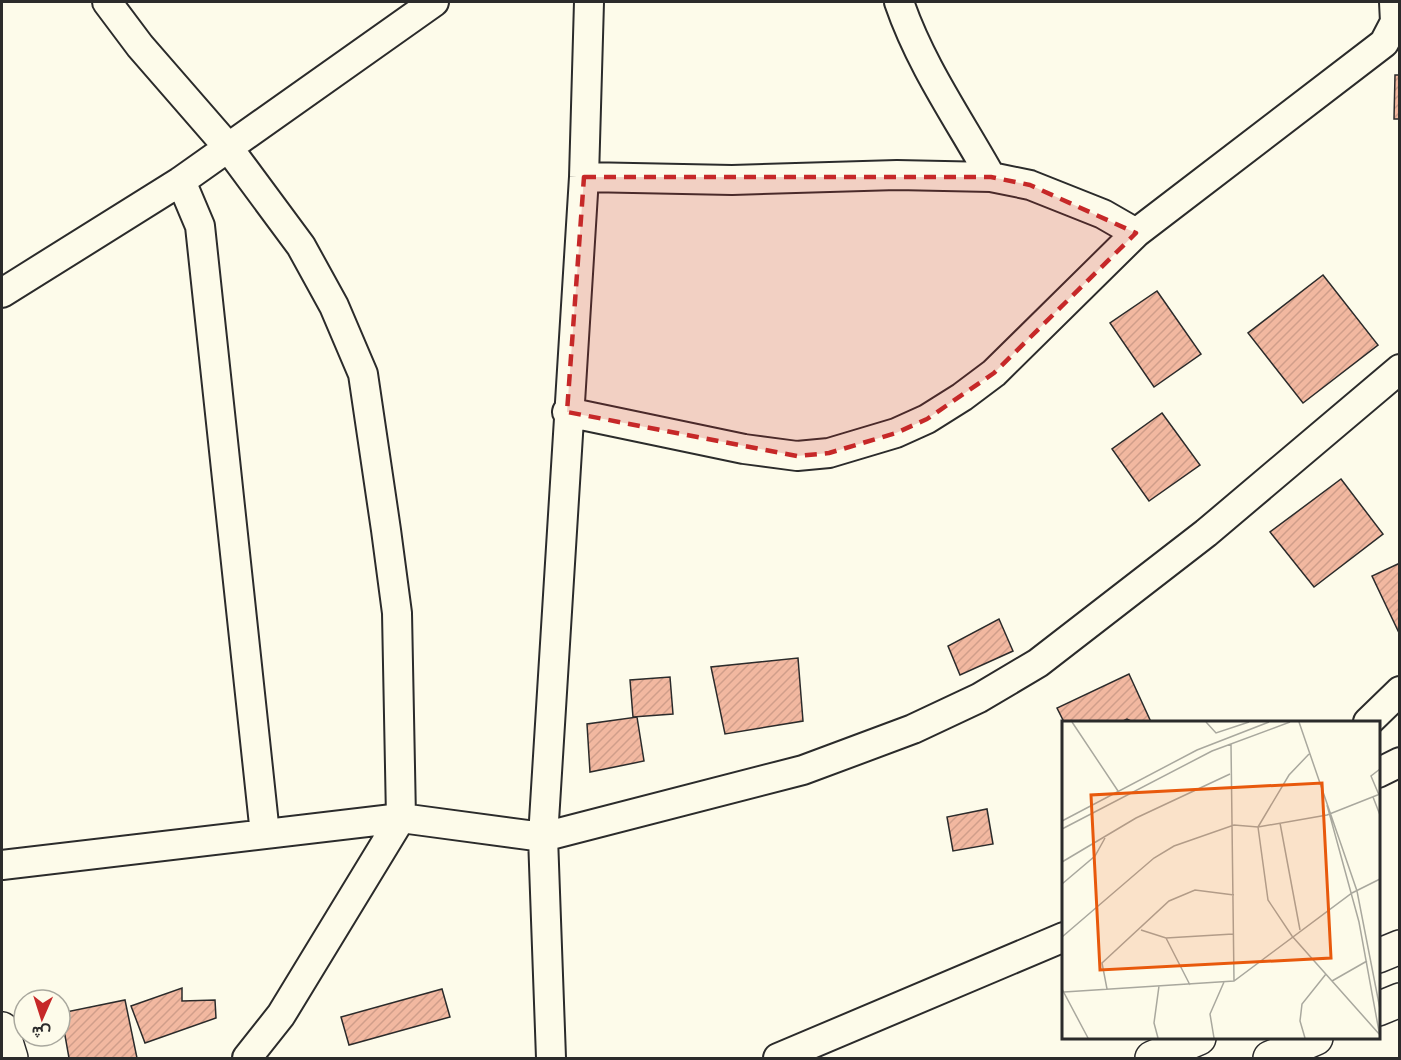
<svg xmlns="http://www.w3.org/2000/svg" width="1401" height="1060" viewBox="0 0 1401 1060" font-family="Roboto,Vazirmatn,sans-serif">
<defs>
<pattern id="building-hatch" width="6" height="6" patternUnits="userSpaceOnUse" patternTransform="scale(1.5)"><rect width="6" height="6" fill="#f2b8a0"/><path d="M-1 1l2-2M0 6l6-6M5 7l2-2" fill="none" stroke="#d09e8a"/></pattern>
</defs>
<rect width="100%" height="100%" fill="#fdfbea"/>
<path fill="url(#building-hatch)" stroke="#2b2b2b" stroke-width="1.5" d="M1395 75H1400V119H1394Z
M1323 275 1378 345 1303 403 1248 333Z
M1157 291 1201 354 1154 387 1110 323Z
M1162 413 1200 465 1149 501 1112 449Z
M1341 479 1383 534 1314 587 1270 532Z
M1400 563V635L1372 576Z
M999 619 1013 651 960 675 948 646Z
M798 658 803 721 725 734 711 667Z
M1129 674 1151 722H1133L1127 719 1121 722H1064L1057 708Z
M670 677 673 714 633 717 630 680Z
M637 717 644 761 590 772 587 724Z
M987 809 993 844 953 851 947 817Z
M182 988V1001L215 1000 216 1018 145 1043 131 1006Z
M442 989 450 1017 349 1045 341 1017Z
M125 1000 137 1058H69L61 1013Z"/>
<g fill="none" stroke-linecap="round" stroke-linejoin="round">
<defs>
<path id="minor" d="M107 2 140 46 227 146 301 246 334 306 363 374 386 530 397 613 401 818 281 1015 247 1058
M899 2C921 66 958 118 991 177
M584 177 732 180 897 175 991 177 1030 185 1103 214 1136 233
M181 181 200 226 265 834
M2 293 181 181 434 2
M567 412 744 449 797 456 829 453 896 433 927 419 962 397 994 373 1136 233 1384 43 1395 22 1394 2
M1368 722 1400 691
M1378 773 1400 762
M2 865 401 818 543 837 803 770 913 729 979 698 1038 663 1206 533 1400 369
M551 1058 543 837 584 177 589 2
M778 1058 1064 937"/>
<path id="major" d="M2 1029 11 1058"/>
<path id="highway" d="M1378 956 1400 947
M1378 1009 1400 1000
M1152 1058 1199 1038
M1270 1058 1316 1038"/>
</defs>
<use href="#minor" stroke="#2b2b2b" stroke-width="32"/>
<use href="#major" stroke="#2b2b2b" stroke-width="36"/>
<use href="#highway" stroke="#2b2b2b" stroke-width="36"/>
<use href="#minor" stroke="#fdfbea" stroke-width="28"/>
<use href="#major" stroke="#fdfbea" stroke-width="33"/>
<use href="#highway" stroke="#fdfbea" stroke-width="33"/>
</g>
<path fill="#c62828" fill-opacity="0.2" stroke="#c62828" stroke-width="4.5" stroke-dasharray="12 8" stroke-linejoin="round" d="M584 177H991L1030 185 1136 233 994 373 927 419 896 433 829 453 797 456 567 412Z"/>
<g transform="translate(1062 721)">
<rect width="318" height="318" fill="#fdfbea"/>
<path fill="none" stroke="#a9a89e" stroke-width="1.5" d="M10 1 56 70M144 1 154 12 187 1M237 1 295 170 318 288M169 23 172 260M247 33 227 54 196 106 206 179 230 215 318 314M317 74 309 55 318 48M311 76 318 94M265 84 297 201 318 316M0 100 135 29 207 1M218 102 238 209M0 108 150 30 228 1M0 141 74 97 168 53M0 163 33 135 43 117M79 209 104 217 171 213M0 216 92 137 112 125 172 104 196 106 265 94 318 73M104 217 128 264M270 260 305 240M0 268 26 317M45 268 40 242 107 180 133 169 172 174M2 271 172 260 290 172 318 158M96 317 92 302 97 265M152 317 148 293 162 261M243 317 238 300 240 283 264 253"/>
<path fill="#e8590c" fill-opacity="0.15" stroke="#e8590c" stroke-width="3" d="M260 62 269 237 38 249 29 74Z"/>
<rect width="318" height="318" fill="none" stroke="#2b2b2b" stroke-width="3"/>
</g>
<rect width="1401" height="1060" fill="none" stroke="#2b2b2b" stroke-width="6"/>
<g transform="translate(42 1018) rotate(183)"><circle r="28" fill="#fdfbea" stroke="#a9a89e" stroke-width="1.5"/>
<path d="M0-4.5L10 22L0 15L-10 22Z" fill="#c62828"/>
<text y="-9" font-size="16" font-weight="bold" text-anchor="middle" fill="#2b2b2b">ش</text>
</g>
</svg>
